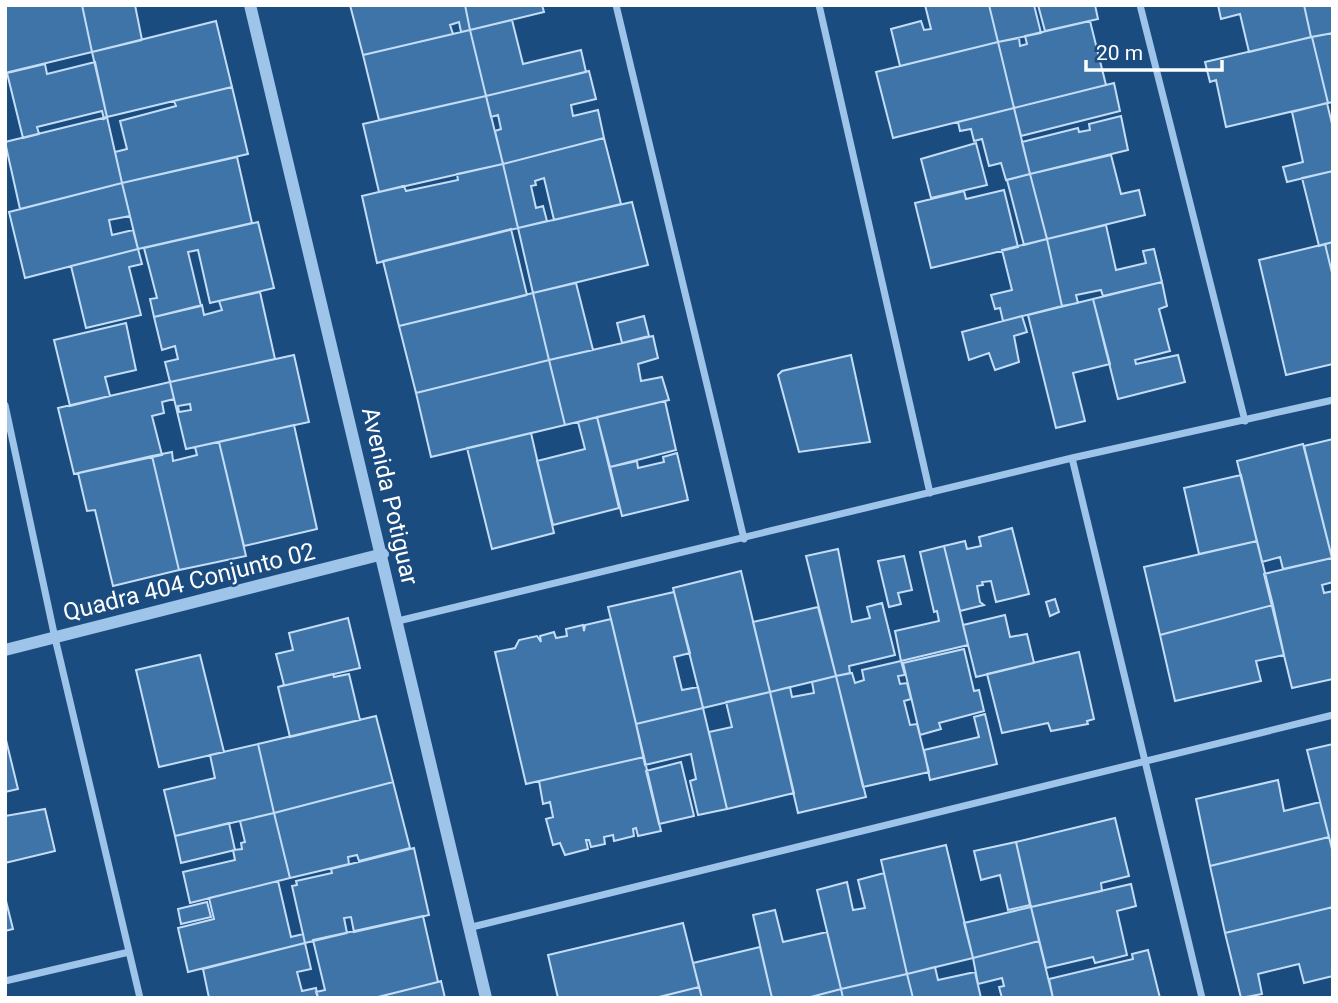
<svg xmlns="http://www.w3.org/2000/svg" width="1338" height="1003" viewBox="0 0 1338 1003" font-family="Roboto,sans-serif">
<rect width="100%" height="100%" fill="#1b4c80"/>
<path fill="#3f74a8" stroke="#c3ddf7" stroke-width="2" fill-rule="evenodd" d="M5 5H82L92 52 5 73Z
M82 5H135L142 40 92 52Z
M350 5H465L470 30 461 32 459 22 450 25 453 34 363 55Z
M465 5H542L544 12 470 30Z
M925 5H989L998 42 900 66 891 29 921 21 924 30 931 29Z
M989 5H1034L1041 33 998 42Z
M1038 5H1095L1098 19 1045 31Z
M1218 5H1304L1311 37 1249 52 1240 14 1221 19Z
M1304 5H1333V33L1311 37Z
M512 20 523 64 581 50 586 72 486 96 470 30Z
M216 21 232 87 107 117 92 52Z
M1090 21 1106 85 1014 108 998 42 1019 38 1020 46 1027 44 1025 36Z
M470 30 486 96 379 120 363 55Z
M1333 33V102L1328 103 1312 37Z
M1312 37 1328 103 1226 127 1216 80 1210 82 1205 62Z
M998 42 1014 108 893 138 876 72Z
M95 62 107 117 104 119 102 111 37 127 39 134 23 138 7 73 45 64 47 74Z
M589 71 596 99 571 105 573 116 598 110 604 138 503 164 495 131 501 129 498 115 491 117 486 96Z
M1114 83 1120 111 1021 136 1014 108Z
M232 87 248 154 122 183 115 152 127 149 120 121 176 106 174 101Z
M486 96 503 164 379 192 363 124Z
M1327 103 1333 128V171L1287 182 1283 167 1303 162 1292 112Z
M1014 108 1030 174 1006 180 1001 163 989 166 982 139 974 141 971 129 960 131 958 122Z
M1121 116 1128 150 1030 174 1022 142 1078 128 1079 132 1090 130 1089 124Z
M107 117 122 183 20 209 5 142Z
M604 138 621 204 554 220 544 178 535 181 536 185 531 186 536 208 543 206 547 221 518 228 503 164Z
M976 143 987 185 931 198 921 159Z
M1111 155 1121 194 1139 190 1145 215 1047 239 1030 174Z
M237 157 252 223 138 249 122 183Z
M503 164 518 228 377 263 362 196 404 186 406 191 458 180 457 174Z
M1333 171V242L1319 246 1302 178Z
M1030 174 1047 239 1024 245 1007 180Z
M122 183 130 216 109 220 112 235 133 230 138 249 25 278 9 212Z
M1004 190 1018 247 931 268 915 203 964 191 966 199Z
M632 202 648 265 533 293 518 228Z
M258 222 274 288 210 303 198 250 188 252 201 306 154 317 150 299 157 298 144 248Z
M1106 225 1116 270 1146 263 1143 251 1154 249 1162 282 1103 296 1101 290 1076 295 1078 303 1062 306 1047 239Z
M511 229 527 295 399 326 383 261Z
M1047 239 1062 306 1003 321 1000 308 995 309 991 295 1012 290 1002 250Z
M1333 242V277L1325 244Z
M1325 244 1333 277V364L1286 375 1259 260Z
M138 249 142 264 129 267 141 315 86 328 71 266Z
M1162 282 1167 306 1159 309 1170 351 1135 360 1136 364 1178 355 1185 382 1118 399 1093 299Z
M576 283 593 350 549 360 533 293Z
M260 292 275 359 170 382 165 362 178 359 175 346 162 350 154 317 202 305 204 315 222 310 219 301Z
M533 293 549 360 416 393 399 326Z
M1093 299 1110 364 1073 373 1085 421 1056 428 1028 315Z
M644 316 649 336 622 343 617 323Z
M1022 316 1027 332 1014 336 1019 362 995 370 989 353 969 360 962 332Z
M126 323 136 370 105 377 110 396 70 406 54 340Z
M653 336 658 358 638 364 641 381 662 377 669 400 565 425 549 360Z
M294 355 309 422 186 449 170 382ZM190 404 191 410 179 412 178 406Z
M851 355 870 442 799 452 778 375 782 371Z
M549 360 565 425 431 457 416 393Z
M170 382 174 399 162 402 164 413 152 416 162 455 74 474 58 408Z
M665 401 676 450 610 467 597 417Z
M597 417 619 508 553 525 537 461 585 449 578 422Z
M294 425 317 529 244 546 219 442Z
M531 433 554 533 492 549 467 448Z
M1333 439V557L1332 558 1304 446Z
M219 442 246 556 179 570 152 456 172 452 173 461 197 455 195 447Z
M1303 444 1332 558 1283 569 1280 557 1262 562 1237 461Z
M677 453 688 500 622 516 610 467 637 461 638 468 664 462 663 457Z
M152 456 179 570 113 586 95 510 87 511 78 473Z
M1241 475 1257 541 1199 554 1184 488Z
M1012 528 1029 594 996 602 991 581 982 582 983 585 977 586 980 602 984 605 960 611 944 546 965 541 967 549 981 546 979 537Z
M1257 541 1273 605 1160 635 1144 567Z
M944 546 968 645 901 661 895 631 939 621 937 611 934 612 920 552Z
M838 549 852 622 870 618 867 607 882 603 895 655 849 666 850 673 836 676 806 556Z
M904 556 912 590 898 593 901 604 889 607 878 561Z
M1332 558 1333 582 1322 585 1324 593 1333 591V679L1292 688 1264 574Z
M741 571 770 692 703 708 673 588Z
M674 592 690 653 674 657 682 690 698 687 703 708 636 724 608 607Z
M1055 599 1059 612 1050 616 1046 602Z
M1273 605 1284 655 1256 661 1261 681 1175 701 1160 635Z
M818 607 836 676 770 692 753 622Z
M1005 615 1010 637 1027 634 1034 663 976 677 963 625Z
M348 618 360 668 278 687 284 685 276 654 293 650 289 633Z
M611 619 644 757 526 784 495 652 515 648 519 640 537 636 541 642 540 636 554 632 556 638 567 636 566 629 583 625 584 631 585 625Z
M964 649 974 691 979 690 984 711 939 723 941 729 920 735 903 663Z
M1079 652 1094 719 1087 721 1088 724 1051 731 1048 723 1002 733 987 674Z
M200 655 224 752 159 767 136 670Z
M901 661 905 675 898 676 900 684 907 683 911 699 904 701 910 725 917 724 929 772 863 787 836 676 852 673 855 683 864 680 862 670Z
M333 674 334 677 349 674 360 720 290 737 278 687Z
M836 676 866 797 798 813 770 692 790 687 792 697 814 693 812 682Z
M770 692 794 793 727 809 709 732 732 727 726 702Z
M703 708 727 809 698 815 690 781 696 779 691 754 645 765 636 724Z
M985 714 997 764 930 780 924 750 979 737 974 717Z
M376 716 393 782 274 813 258 744Z
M5 736 18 789 5 792Z
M258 744 274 813 175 836 164 790 215 778 210 755Z
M1333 744V845H1331L1307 750Z
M644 757 661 831 638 836 636 828 633 829 634 836 614 841 613 835 604 837 605 844 591 847 589 840H586L588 849 565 855 560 843 553 845 546 819 553 817 550 802 543 804 539 781Z
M681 762 694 816 659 824 646 771Z
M1278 780 1284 811 1320 802 1329 837 1210 866 1196 799Z
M393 782 410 848 359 861 357 855 348 857 349 864 290 878 274 813Z
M45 809 55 851 5 863V816Z
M274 813 290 878 190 903 183 872 235 860 233 850 242 849 241 843 245 842 240 821Z
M1115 818 1129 876 1101 883 1102 891 1031 907 1016 842Z
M229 823 235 850 181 863 175 836Z
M1329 837 1333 853V907L1225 933 1210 866Z
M1016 842 1030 905 1008 910 1000 875 981 880 974 851Z
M946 845 973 958 907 974 881 860Z
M414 848 429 915 354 932 351 917 344 918 347 933 305 943 292 886 297 885 296 881 332 873 331 869Z
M884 873 907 974 841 989 817 890 847 882 853 910 865 908 858 880Z
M278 881 291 937 303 934 305 943 188 972 178 928 214 919 209 898Z
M1131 884 1136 906 1117 911 1127 955 1095 963 1093 957 1046 968 1031 907Z
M5 897 13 929 5 931Z
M207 902 211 917 181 924 178 909Z
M1031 907 1039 941 973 958 964 923Z
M1333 907V976L1304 983 1299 964 1258 974 1262 994 1241 998 1225 933Z
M775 910 783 942 827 932 841 989 807 998H772L753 915Z
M423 916 438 982 374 998H318L316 992 325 990 313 940Z
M683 923 699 987 655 998H558L548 955Z
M1039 941 1053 998H1002L999 987 1004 986 1002 978 978 984 973 958Z
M305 943 311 969 297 972 302 991 316 988 318 998H209L203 969Z
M760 947 772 998H702L693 963Z
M1148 950 1160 998H1053L1049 979 1133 959 1132 954Z
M935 967 938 980 975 972 981 998H913L907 974Z
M907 974 913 998H843L841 989Z
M441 981 445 998H374L438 982Z
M699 987 702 998H655Z
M841 989 843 998H807Z"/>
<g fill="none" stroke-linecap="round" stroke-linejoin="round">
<path stroke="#9fc4e9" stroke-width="7" d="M616 5 744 539
M819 5 930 493
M1140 5 1245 421
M5 405 55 638 140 998
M1072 458 1202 998
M398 621 1072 458 1333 400
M468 928 1333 715
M5 981 129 952"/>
<path stroke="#9fc4e9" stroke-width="12" d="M250 5 486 998
M5 650 383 554"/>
</g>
<g text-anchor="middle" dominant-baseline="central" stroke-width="5" stroke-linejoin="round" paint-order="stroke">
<g font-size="24" fill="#fff" stroke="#1b4c80">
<text transform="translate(390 496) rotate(77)">Avenida Potiguar</text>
<text transform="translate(189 582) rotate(-14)">Quadra 404 Conjunto 02</text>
</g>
</g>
<rect width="1338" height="1003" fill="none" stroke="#ffffff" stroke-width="14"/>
<path d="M1086 60v10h136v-10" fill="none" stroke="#ffffff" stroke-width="3.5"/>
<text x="1096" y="60" font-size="21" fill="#ffffff" stroke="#1b4c80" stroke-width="5" paint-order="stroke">20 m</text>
</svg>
